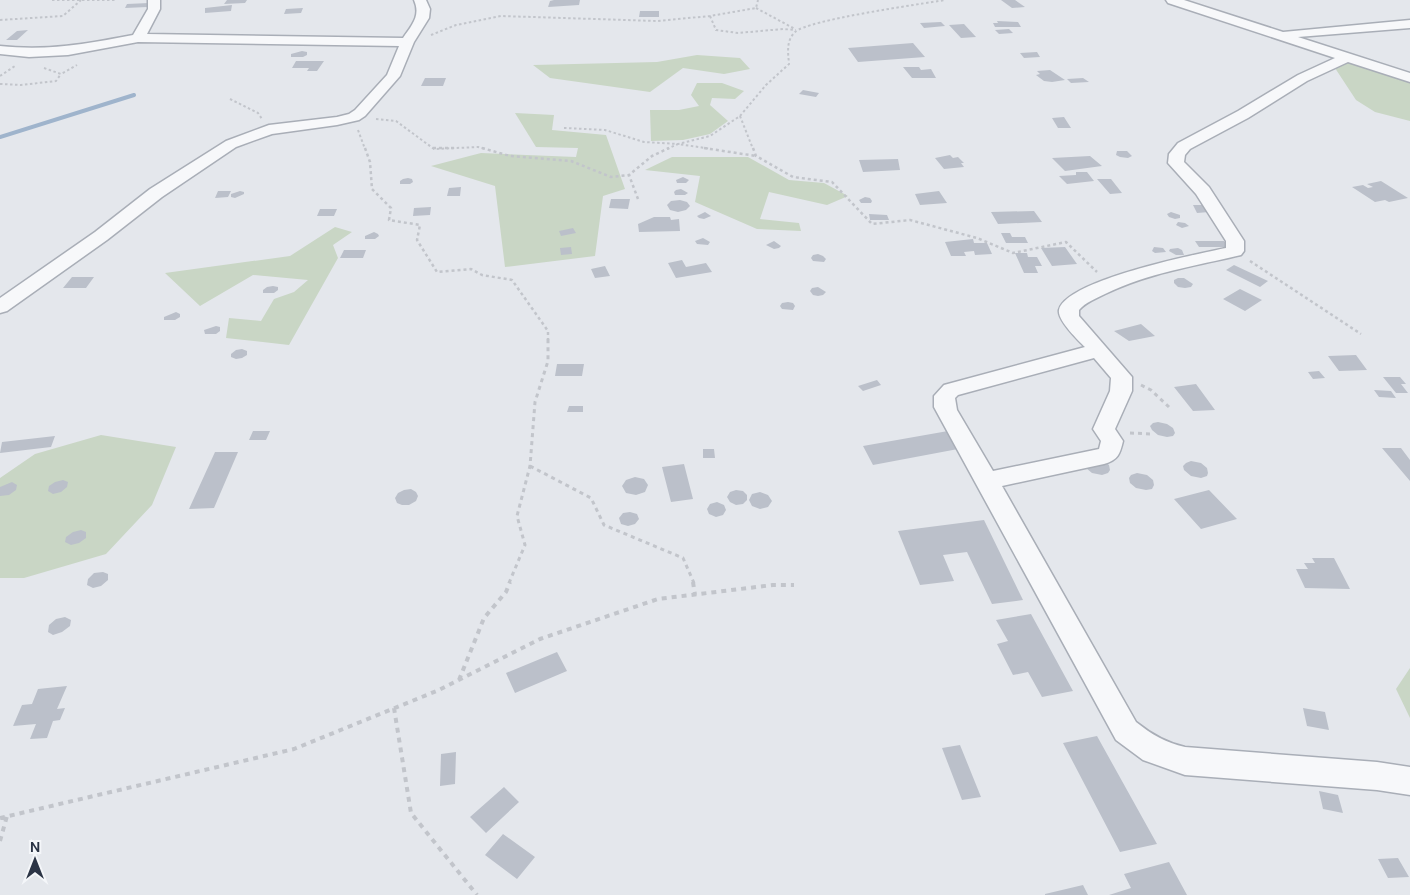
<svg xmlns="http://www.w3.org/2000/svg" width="1410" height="895" viewBox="0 0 1410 895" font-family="'DM Sans',sans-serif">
<rect width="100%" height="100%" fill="#e4e7ec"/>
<path fill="#c9d6c5" d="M697 55 740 58 750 69 724 74 683 68 650 92 550 78 533 65 657 62Z
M1360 61 1410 75V121L1375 112 1356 100 1333 65Z
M697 83H722L744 91 735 99 712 98 710 105 728 121 710 134 683 140 651 141 650 110H679L699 106 691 95Z
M515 113 554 115 552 130 606 135 625 189 603 196 595 256 505 267 495 186 431 166 481 153 576 157 578 148 536 147Z
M672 157H748L789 180 824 183 848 196 827 205 769 192 760 219 799 223 801 231 757 229 695 202 700 176 645 170Z
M335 227 352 232 333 245 338 258 289 345 226 338 229 318 261 321 274 299 294 292 308 280 253 275 200 306 165 273 290 256Z
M101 435 176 447 152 505 106 554 24 578H0V478L35 454Z
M1410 668V718L1396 689Z"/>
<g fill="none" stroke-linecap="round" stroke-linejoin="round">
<path stroke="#9fb4cc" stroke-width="4" d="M0 137 134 95"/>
</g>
<path fill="#bbc0ca" d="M227 0H247L245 3 224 4Z
M554 0H580L579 5 548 7 550 1Z
M1001 0H1015L1025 7 1012 8Z
M149 3 147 7 125 8 127 4Z
M232 5 231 11 205 13V8Z
M303 8 301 13 284 14 286 9Z
M640 11H659V17H639Z
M997 21 1018 22 1021 27H995L993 23H998Z
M941 22 945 26 924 28 920 23Z
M964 24 976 37 961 38 949 25Z
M1009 29 1013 33 999 34 995 30Z
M28 30 17 40H6L17 31Z
M913 43 925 57 858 62 848 48Z
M302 51 307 52V55L303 57H291V54Z
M1037 52 1040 57 1024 58 1020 53Z
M296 61H324L317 71H307L309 68H292Z
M903 67H919L921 70 931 69 936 78H912Z
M1050 70 1065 80 1052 82 1044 81 1036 75 1040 74 1037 71Z
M425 78H446L443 86H421Z
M1083 78 1089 82 1071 83 1067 79Z
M803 90 819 93 816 97 799 94Z
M1064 117 1071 128H1058L1052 118Z
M1117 151H1127L1132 156 1128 158 1120 157 1116 155Z
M950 155 953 158 958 157 964 163H961L964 167 944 169 935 158Z
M1090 156 1102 166 1065 171 1052 158Z
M898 159 900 170 863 172 859 160Z
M1076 172H1087L1094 181 1067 184 1059 176 1076 175Z
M683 177 689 180 686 183H677L676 180Z
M408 178 412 179 413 182 410 184H400V181L403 179Z
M1097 179H1111L1122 193 1110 194Z
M1381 181 1408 198 1389 202 1385 200 1375 202 1352 187 1363 185 1368 188 1373 187 1367 184Z
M461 187 460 196H447L449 188Z
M681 189 688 193 685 195H675L674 192 676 190Z
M218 191H231L228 197 215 198Z
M240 191 244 192V194L235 198 231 197V194Z
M939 191 947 203 920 205 915 194Z
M865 197 870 198 872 201 871 203H861L859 200Z
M611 199H630L628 209 609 208Z
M680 200 687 202 690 206 686 210 678 212 670 210 667 205 671 201Z
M1193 205H1204L1209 212 1197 213Z
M431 207 430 215 413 216 414 208Z
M320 209H337L334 216H317Z
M1034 211 1042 222 998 224 991 212Z
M705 212 711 216 704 219 699 218 697 216Z
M1171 212 1180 215V218L1175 219 1169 217 1167 214Z
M869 214 887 215 889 220H870Z
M654 217H670L671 220 679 219 680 231 639 232 638 224Z
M1178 222 1185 223 1189 226 1182 228 1176 225Z
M573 228 576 233 561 236 559 231Z
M374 232 378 234 379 236 375 239H365V236Z
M1001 233H1010L1012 237H1025L1028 243H1006Z
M703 238 710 242 708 245 697 244 695 241Z
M973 239 974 243H987L992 254 975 255 974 251 964 252 966 256H951L945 242Z
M774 241 781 246 779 248 774 249 766 245Z
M1195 241H1224L1229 247H1199Z
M571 247 572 254 561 255 560 248Z
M1065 247 1077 264 1052 266 1041 248Z
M1154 247 1163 248 1166 252 1155 253 1152 251Z
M1178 248 1182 250 1184 255H1176L1169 251 1170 249Z
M344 250H366L363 258H340Z
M1015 253H1027L1028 257H1037L1042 266H1035L1038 273H1024Z
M818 254 823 256 826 259 824 262 813 261 811 258 813 255Z
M682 260 686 267 706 263 712 272 676 278 668 263Z
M1234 265 1268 281 1260 287 1226 270Z
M605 266 610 276 595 278 591 269Z
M72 277H94L86 288H63Z
M1178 278H1184L1193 284 1191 287 1185 288 1178 287 1174 283V280Z
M273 286 278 287V290L274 293H263V290L267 287Z
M818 287 826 292 823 295 818 296 813 295 810 291 812 288Z
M1240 289 1262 300 1245 311 1223 299Z
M788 302 793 303 795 306 793 310 782 309 780 306 782 303Z
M176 312 180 314V317L175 320H164V317Z
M1141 324 1155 336 1129 341 1114 331Z
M216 326 220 327V331L216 334H205L204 330Z
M242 349 247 351V355L242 358 236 359 231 357V354L236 350Z
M1356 355 1367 370 1339 371 1328 356Z
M557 364H584L582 376H555Z
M1319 371 1325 378 1313 379 1308 372Z
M1383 377H1400L1406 384H1401L1408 393H1396Z
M877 380 881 385 863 391 858 386Z
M1196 384 1215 410 1193 411 1174 387Z
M1374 390 1391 391 1396 398 1379 397Z
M569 406H583V412H567Z
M1158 422 1167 424 1173 428 1175 433 1173 436 1167 437 1158 435 1152 430 1150 426 1153 423Z
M253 431H270L266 440H249Z
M948 431 958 449 873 465 863 446Z
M55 436 51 447 0 453 2 442Z
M1382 448H1401L1410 460V481Z
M703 449H714L715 458H703Z
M215 452H238L214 508 189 509Z
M1103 460 1109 465 1110 470 1108 473 1102 475 1092 473 1086 468V463Z
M1191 461 1201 463 1207 468 1208 473 1207 476 1201 478 1191 476 1184 470 1183 466 1186 463Z
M684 464 693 499 671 502 662 467Z
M1137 473 1147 475 1153 480 1154 485 1152 489 1146 490 1136 488 1130 483 1129 478 1131 475Z
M635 477 644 479 648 485 645 492 636 495 626 493 622 486 626 480Z
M63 480 68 482 67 487 61 492 53 494 48 491 49 486 55 482Z
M12 482 17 485 16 490 9 495 0 496V487Z
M411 489 416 492 418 496 416 501 409 505H402L397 503 395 498 398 493 404 490Z
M736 490 743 491 747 495V500L743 504 736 505 730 502 727 497 730 492Z
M1209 490 1237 519 1201 529 1174 499Z
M760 492 768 495 772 501 768 507 760 509 752 506 749 500 752 494Z
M717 502 724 505 726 510 723 515 716 517 709 514 707 509 710 504Z
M630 512 637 514 639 519 635 524 628 526 621 524 619 518 623 513Z
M984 520 1023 600 992 604 967 552 943 555 954 581 920 585 898 531Z
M81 530 86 532V538L79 543 71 545 65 542 66 537 73 532Z
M1312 558H1334L1350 589 1305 588 1296 569H1308L1304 563H1315Z
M103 572 108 574V580L101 586 93 588 87 585 88 579 94 573Z
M1031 614 1073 691 1042 697 1028 672 1013 675 997 644 1008 641 996 620Z
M65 617 71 620 70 626 62 632 53 635 48 632 49 625 56 619Z
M557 652 567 671 515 693 506 673Z
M67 686 57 709 65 708 60 720 53 721 47 738 30 739 36 724 13 726 22 705 32 704 38 689Z
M1303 708 1325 712 1329 730 1307 726Z
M1097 736 1157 844 1120 852 1063 743Z
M960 745 981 797 962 800 942 748Z
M456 752 455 784 440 786 441 754Z
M504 787 519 802 486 833 470 817Z
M1319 791 1338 795 1343 813 1323 809Z
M503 834 535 857 517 879 485 855Z
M1398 858 1409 877 1388 878 1378 859Z
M1169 862 1187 895H1109L1131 888 1124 874Z
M1083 885 1088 895H1045V894Z"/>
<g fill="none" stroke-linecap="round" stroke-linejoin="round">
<defs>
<path id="minor" d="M148 0H160V9L147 34 403 38C412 25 421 16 414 0H426L430 9 429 18 414 42 400 76 365 116 359 120 337 125 272 134 236 147 162 197 107 240 7 311 0 313V298L95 232 150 189 226 141 269 125 337 117 349 114 355 110 387 75 399 46 138 42 68 55 29 57 0 54V46C48 51 86 44 133 35L148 9Z
M1166 0H1184L1283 32 1410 20V28L1298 37 1410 73V82L1348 62 1307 81 1248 118 1190 149 1185 155 1184 162 1209 187 1244 241V251L1241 255C1195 266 1148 273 1105 294 1095 299 1086 302 1079 310V316L1132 377V391L1115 429 1123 441C1120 454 1118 460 1104 464L1002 486 1136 722C1151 734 1166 743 1185 747L1377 762 1410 767V795L1377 790 1185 775 1143 760 1116 740 934 407V396L944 385 1085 347C1078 340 1057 320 1059 310 1066 280 1197 254 1226 248V241L1196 194 1168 163 1169 154 1178 143 1238 111 1298 75 1335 58 1168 3ZM1094 358 1111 378 1110 391 1093 429 1101 441 1099 449 993 471 957 410 955 398 958 395Z"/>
</defs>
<use href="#minor" stroke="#a9aeb7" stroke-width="3"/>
<path stroke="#c2c5cb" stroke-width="2" stroke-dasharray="2.5 2.5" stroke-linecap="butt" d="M52 0H117
M756 8 795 29
M710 16 716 30 738 33 783 29 796 30
M0 20 63 16 81 0
M431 35 456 25 501 16 657 21 710 16 756 8 758 0
M44 68 61 74 77 65
M0 76 15 66
M0 84 21 85 56 81 61 74
M230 99 258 113 262 119
M740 116 753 149
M376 119 396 121 434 149 478 147 486 149
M564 128 605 130 644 142 678 144 710 136 740 116 766 85 789 64C788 52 786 41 795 32 807 20 921 4 945 0
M358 130 365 149
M667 149 678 144 712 149"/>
<path stroke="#c2c5cb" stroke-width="2.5" stroke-dasharray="3 3" stroke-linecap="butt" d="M365 148 370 162 372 189 391 208 389 220 420 225 417 240 437 272 471 269 482 275 512 280 548 331V340
M433 148H455
M482 148 510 156 571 161 611 177 629 175
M704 148 756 156
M753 148 756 156 793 177 832 182 872 224 910 220 977 238 1013 253 1066 242 1097 272
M638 199 629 175 652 156 669 148
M1250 261 1361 334"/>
<path stroke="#c2c5cb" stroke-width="3" stroke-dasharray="4 4" stroke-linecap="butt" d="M1141 385 1151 390 1169 407
M1130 433 1152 434
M530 466 591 498 604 525 683 558 694 583
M509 583 525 545 517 516 530 466 535 402 548 361V338"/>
<path stroke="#c2c5cb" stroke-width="4" stroke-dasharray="5 5" stroke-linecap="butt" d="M693 582 695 595
M459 680 484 618 506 592 510 582
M394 708 411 813 477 895
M0 818 294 749 439 690 540 639 658 599 773 585H794
M0 841 7 816"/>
<use href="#minor" fill="#f7f8fa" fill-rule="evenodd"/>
</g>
<g transform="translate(35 860)" stroke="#f4f6f9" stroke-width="4" paint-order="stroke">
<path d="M0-4L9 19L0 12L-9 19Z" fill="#2b3445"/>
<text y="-8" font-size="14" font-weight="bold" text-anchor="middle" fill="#2b3445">N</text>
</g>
</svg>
